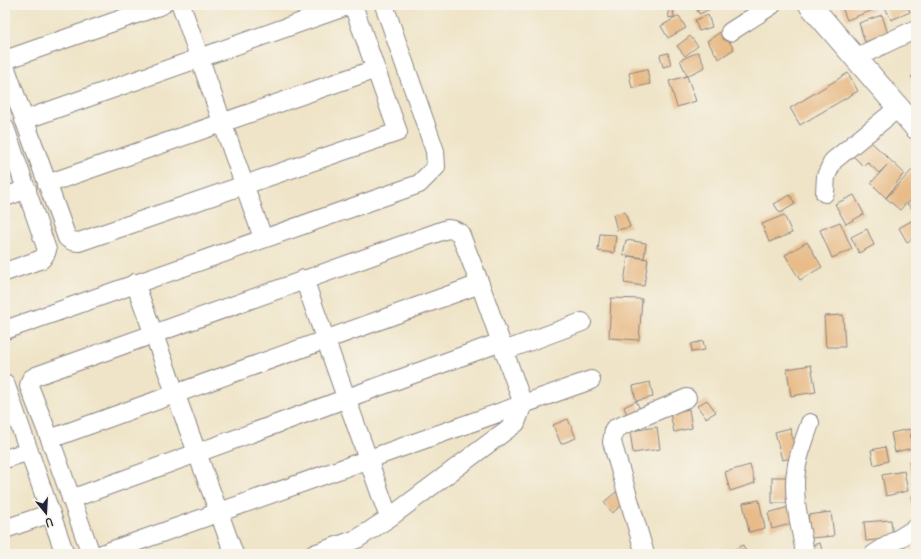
<svg xmlns="http://www.w3.org/2000/svg" width="921" height="559" viewBox="0 0 921 559" font-family="Delius,sans-serif">
<rect width="100%" height="100%" fill="#f7f3e8"/>
<filter id="ink" filterUnits="userSpaceOnUse"><feTurbulence type="fractalNoise" baseFrequency=".025" numOctaves="2"/><feDisplacementMap in="SourceGraphic" scale="8" xChannelSelector="R" yChannelSelector="G"/><feConvolveMatrix kernelMatrix="1 2 1 2 8 2 1 2 1" color-interpolation-filters="sRGB"/></filter>
<filter id="wash" filterUnits="userSpaceOnUse"><feTurbulence type="fractalNoise" baseFrequency=".012" numOctaves="4" result="noise"/><feDisplacementMap in="SourceGraphic" scale="16" xChannelSelector="R" yChannelSelector="G"/><feGaussianBlur stdDeviation="0.9" result="paint"/><feColorMatrix in="noise" values="0 0 0 0 0 0 0 0 0 0 0 0 0 0 0 0 0 1.4 0 .05"/><feComposite in="paint" operator="in"/></filter>
<g filter="url(#wash)">
<rect width="100%" height="100%" fill="#efe4c7"/>
<g id="blocks">
<path fill="#e8bb88" d="M695 5H719L699 14Z
M841 5H871L873 10 847 20Z
M884 5H907L910 12 891 20Z
M673 7 674 17 669 18 668 8Z
M708 15 712 27 699 31 695 20Z
M882 15 888 34 865 42 859 23Z
M679 16 686 28 668 38 661 26Z
M722 31 734 49 719 59 707 41Z
M690 36 698 46 685 56 677 46Z
M698 52 705 67 687 76 680 60Z
M668 53 671 65 663 67 660 55Z
M647 69 650 84 632 88 629 73Z
M916 72V82L911 77Z
M848 73 858 91 800 125 790 108Z
M687 76 696 101 677 107 669 81Z
M869 140 904 173 886 198 871 183 887 165 879 173 867 162 863 166 853 156Z
M912 170 916 174V192L900 210 886 198Z
M916 194V212L907 204Z
M790 195 795 204 780 213 774 204Z
M854 195 864 214 846 224 835 204Z
M625 212 630 227 617 230 613 215Z
M784 215 792 233 769 242 762 224Z
M911 221 916 229V237L907 242 899 228Z
M840 222 852 249 832 258 820 230Z
M867 229 874 245 859 253 851 237Z
M600 234 616 235 614 253 598 251Z
M626 240 646 243 644 258 623 255Z
M807 242 822 267 800 280 785 255Z
M628 256 648 259 644 286 624 283Z
M611 298 642 299 639 340 609 338Z
M843 315 845 347H826L824 316Z
M703 341 705 350 692 352 691 344Z
M811 365 816 392 791 396 787 369Z
M650 382 653 397 636 401 633 386Z
M707 400 716 412 706 418 697 406Z
M636 401 641 411 628 417 624 407Z
M689 409 692 428 674 432 670 413Z
M568 419 576 438 561 444 553 425Z
M657 427 660 449 633 453 630 431Z
M790 428 797 457 782 460 775 432Z
M909 429 913 448 895 452 891 433Z
M885 447 888 461 874 465 871 450Z
M916 460V492H915L909 461Z
M750 465 755 483 730 491 725 472Z
M904 471 908 491 886 496 882 475Z
M772 477H793V503H772Z
M616 492 625 503 612 513 604 502Z
M912 496H916V517H915Z
M759 500 765 528 749 532 743 503Z
M792 506 797 522 772 529 768 513Z
M831 512 834 536 811 538 808 515Z
M891 520 893 538 866 541 864 522Z
M820 543 823 554H809L807 546Z
M743 545 747 554H724Z"/>
</g>
</g>
<g filter="url(#ink)">
<use href="#blocks" fill-opacity="0" stroke="#888381" stroke-width="1"/>
<g fill="none" stroke-linecap="round" stroke-linejoin="round">
<defs>
<path id="street" d="M181 5 263 238
M730 32 772 5
M855 58 916 29
M5 60 162 5
M5 66 67 238 72 241 79 242 398 132 353 5
M24 120 350 5
M5 128 47 250 46 253 42 259 5 272
M47 184 376 69
M825 193 826 176 833 161 898 108
M5 197 27 189
M304 279 389 518
M135 283 234 554
M5 330 419 184 436 167 435 151 384 5
M504 351 582 322
M5 383 65 554
M50 439 480 284
M5 459 29 451
M71 499 501 342
M5 529 51 513
M91 554 50 439 29 386 31 379 36 376 447 229 454 230 460 233 480 284 523 404 516 423 389 518 357 539 314 554
M102 554 591 380
M645 554 612 442 614 429 687 398
M805 554C801 527 792 498 796 471 798 454 805 439 810 423
M874 554 916 528"/>
<path id="secondary" d="M810 5 916 128"/>
</defs>
<use href="#street" stroke="#888381" stroke-width="20"/>
<use href="#secondary" stroke="#888381" stroke-width="24"/>
<use href="#street" stroke="#fff" stroke-width="18"/>
<use href="#secondary" stroke="#fff" stroke-width="22"/>
</g>
</g>
<rect width="921" height="559" fill="none" stroke="#f7f3e8" stroke-width="20"/>
<g transform="translate(46 513) rotate(162)" stroke="#f7f3e8" stroke-width="3" paint-order="stroke">
<path d="M0-3L7 15L0 10L-7 15Z" fill="#22223b"/>
<text y="-6" font-size="11" font-weight="bold" text-anchor="middle" fill="#22223b">U</text>
</g>
</svg>
